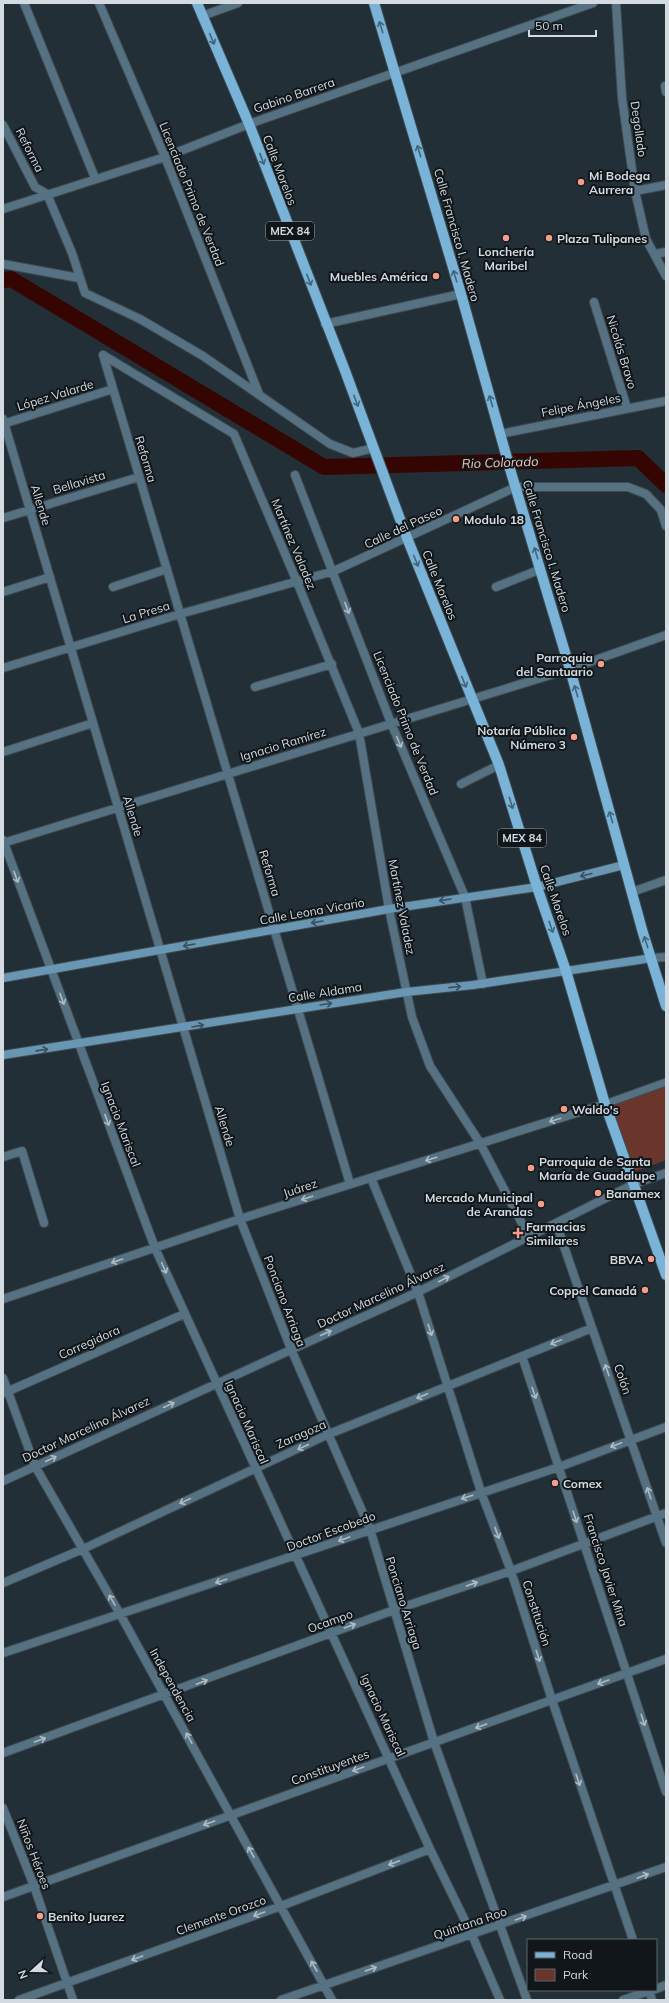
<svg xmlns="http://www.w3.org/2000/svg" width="669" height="2003" viewBox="0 0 669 2003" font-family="Mulish,sans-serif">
<rect width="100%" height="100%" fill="#222f37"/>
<path fill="#6a362b" d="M666 1081V1160L634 1172 609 1102Z"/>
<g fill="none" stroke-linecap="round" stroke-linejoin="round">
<path stroke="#350601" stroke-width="16" d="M3 280 11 279 324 467 638 458 666 485"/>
<defs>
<path id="pedestrian" d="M605 1104 666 1082"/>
<path id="minor" d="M24 3 95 178
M99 3 165 157 259 394
M616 3 622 98 635 191 646 239 666 276
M202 16 238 3
M665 86 666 92
M3 125 35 187 47 194 72 253 85 293 140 319 203 356 330 444 353 453 374 448
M635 191 666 185
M3 209 165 157 249 124 593 3
M655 254 666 252
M3 264 79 278
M594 302 627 408
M325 324 461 294
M103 355 234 434 297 582 359 733 389 909 412 1017 430 1066 480 1143 529 1237
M103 355 350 1184
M3 419 240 1219 291 1349 370 1529 434 1742 527 2000
M3 424 113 389
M500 434 666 401
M295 475 391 723 465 897 483 984
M3 518 139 477
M113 587 167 569
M496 587 541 569
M3 592 50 577
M3 668 180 614 334 571 516 487H628L646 494 661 510 666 526
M255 687 332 664
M3 752 93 723
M461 784 499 765
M3 840 155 1248 430 1849 472 1935 500 2000
M3 843 570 669 666 635
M632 892 666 880
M652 958 666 957
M3 1157 22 1151 44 1223
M371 1178 418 1292 481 1492 511 1571 552 1700 633 1940
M556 1223 666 1543
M3 1299 240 1219 605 1104
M522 1356 666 1792
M3 1378 35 1466 120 1614 332 2000
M4 1393 184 1314
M3 1481 418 1292 634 1184 666 1173
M3 1583 83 1549 329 1434 592 1328
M3 1653 559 1467 666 1427
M3 1753 394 1610 511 1571 666 1513
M3 1808 34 1886 73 2000
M656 1989 666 1985
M649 1990 652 2000
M19 2000 281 1906 430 1849
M281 2000 666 1867
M623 2000 652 1990"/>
<path id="tertiary" d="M3 1897 666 1659"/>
<path id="secondary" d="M3 978 389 909 537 887 624 865
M3 1055 406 992 473 985 652 958"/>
<path id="primary" d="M197 3 249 124 344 368 407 538 499 765 537 887 566 971 605 1104 666 1275
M374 3 461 294 510 469 570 669 643 933 666 1006"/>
</defs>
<use href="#pedestrian" stroke="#3e4b52" stroke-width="9"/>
<use href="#minor" stroke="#3e4b52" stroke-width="10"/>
<use href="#tertiary" stroke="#3e4b52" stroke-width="10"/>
<use href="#secondary" stroke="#3e4b52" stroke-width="10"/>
<use href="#primary" stroke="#3e4b52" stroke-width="12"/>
<use href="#pedestrian" stroke="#557182" stroke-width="7"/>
<use href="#minor" stroke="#557182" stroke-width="8"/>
<use href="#tertiary" stroke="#557182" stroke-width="8"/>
<use href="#secondary" stroke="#6997b3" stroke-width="8"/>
<use href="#primary" stroke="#79b4d8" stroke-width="10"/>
</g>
<defs><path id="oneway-shaft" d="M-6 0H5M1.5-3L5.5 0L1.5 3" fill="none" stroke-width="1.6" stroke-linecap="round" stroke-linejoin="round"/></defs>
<g stroke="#446579">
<use href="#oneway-shaft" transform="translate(381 27) rotate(-107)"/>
<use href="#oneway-shaft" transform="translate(212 39) rotate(67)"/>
<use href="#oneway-shaft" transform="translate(419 151) rotate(-107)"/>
<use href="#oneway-shaft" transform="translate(262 159) rotate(69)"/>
<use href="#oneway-shaft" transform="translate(455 276) rotate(-107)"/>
<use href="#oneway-shaft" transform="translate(309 280) rotate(69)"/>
<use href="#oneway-shaft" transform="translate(356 401) rotate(70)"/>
<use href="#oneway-shaft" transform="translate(491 401) rotate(-106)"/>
<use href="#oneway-shaft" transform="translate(536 553) rotate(-107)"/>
<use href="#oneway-shaft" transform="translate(416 561) rotate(68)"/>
<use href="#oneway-shaft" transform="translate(464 682) rotate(68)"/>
<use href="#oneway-shaft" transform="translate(576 691) rotate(-106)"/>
<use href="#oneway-shaft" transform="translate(511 803) rotate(73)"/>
<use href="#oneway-shaft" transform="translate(611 817) rotate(-106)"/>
<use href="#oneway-shaft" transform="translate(551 927) rotate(71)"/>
<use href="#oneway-shaft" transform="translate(646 942) rotate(-108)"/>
</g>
<g stroke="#adbbc4">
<use href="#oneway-shaft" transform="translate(347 608) rotate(69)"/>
<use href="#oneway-shaft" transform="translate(399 742) rotate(67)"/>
<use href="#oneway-shaft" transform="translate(16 877) rotate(70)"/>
<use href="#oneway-shaft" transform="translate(62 999) rotate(70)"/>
<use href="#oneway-shaft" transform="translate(107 1120) rotate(69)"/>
<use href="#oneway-shaft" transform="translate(555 1120) rotate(163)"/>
<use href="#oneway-shaft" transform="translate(431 1159) rotate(162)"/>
<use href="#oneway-shaft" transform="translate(307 1198) rotate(162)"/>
<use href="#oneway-shaft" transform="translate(117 1261) rotate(161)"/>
<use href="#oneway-shaft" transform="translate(164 1268) rotate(66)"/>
<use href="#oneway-shaft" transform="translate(444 1279) rotate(-27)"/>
<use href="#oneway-shaft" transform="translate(430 1330) rotate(72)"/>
<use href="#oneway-shaft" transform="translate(326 1333) rotate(-24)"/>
<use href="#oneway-shaft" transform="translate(556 1342) rotate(158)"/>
<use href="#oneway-shaft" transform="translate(607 1370) rotate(-109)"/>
<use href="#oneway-shaft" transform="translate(534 1393) rotate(71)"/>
<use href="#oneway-shaft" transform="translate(422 1396) rotate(157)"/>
<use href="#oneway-shaft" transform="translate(169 1405) rotate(-25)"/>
<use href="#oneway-shaft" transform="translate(616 1445) rotate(159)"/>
<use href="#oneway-shaft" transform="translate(303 1447) rotate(155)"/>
<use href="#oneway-shaft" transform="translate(51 1459) rotate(-25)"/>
<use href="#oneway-shaft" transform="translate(649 1493) rotate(-108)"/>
<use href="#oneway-shaft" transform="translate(467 1497) rotate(162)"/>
<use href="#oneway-shaft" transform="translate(185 1501) rotate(155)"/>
<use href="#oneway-shaft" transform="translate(575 1517) rotate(72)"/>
<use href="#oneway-shaft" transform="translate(497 1533) rotate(70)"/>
<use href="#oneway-shaft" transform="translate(344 1539) rotate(160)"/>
<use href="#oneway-shaft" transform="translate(221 1581) rotate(162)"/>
<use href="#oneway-shaft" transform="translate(472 1584) rotate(-19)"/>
<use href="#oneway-shaft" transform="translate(112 1600) rotate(-120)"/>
<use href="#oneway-shaft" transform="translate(350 1626) rotate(-20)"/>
<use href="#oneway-shaft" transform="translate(538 1656) rotate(72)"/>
<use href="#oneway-shaft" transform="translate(202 1682) rotate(-21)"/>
<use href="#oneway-shaft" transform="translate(603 1682) rotate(160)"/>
<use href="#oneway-shaft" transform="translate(643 1720) rotate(72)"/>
<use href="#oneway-shaft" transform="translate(481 1726) rotate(160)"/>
<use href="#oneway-shaft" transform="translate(189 1738) rotate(-119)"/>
<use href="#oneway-shaft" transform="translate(40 1740) rotate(-20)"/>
<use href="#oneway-shaft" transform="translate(358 1769) rotate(160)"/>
<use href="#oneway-shaft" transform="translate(578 1780) rotate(71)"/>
<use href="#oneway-shaft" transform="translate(209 1823) rotate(160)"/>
<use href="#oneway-shaft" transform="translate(251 1852) rotate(-119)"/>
<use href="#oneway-shaft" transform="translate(394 1863) rotate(159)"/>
<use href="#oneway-shaft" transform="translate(643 1876) rotate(-20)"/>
<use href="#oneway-shaft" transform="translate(259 1914) rotate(160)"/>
<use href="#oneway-shaft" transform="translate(521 1918) rotate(-19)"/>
<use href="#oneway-shaft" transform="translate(137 1958) rotate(160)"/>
<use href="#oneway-shaft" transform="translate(314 1966) rotate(-119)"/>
<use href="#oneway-shaft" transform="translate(371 1969) rotate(-19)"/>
</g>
<g stroke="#38505f">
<use href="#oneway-shaft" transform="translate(586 875) rotate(166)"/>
<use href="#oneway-shaft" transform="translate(445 900) rotate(171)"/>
<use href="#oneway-shaft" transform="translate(317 922) rotate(170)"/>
<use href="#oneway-shaft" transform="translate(189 945) rotate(170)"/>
<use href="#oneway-shaft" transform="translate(455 987) rotate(-6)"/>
<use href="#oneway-shaft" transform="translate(326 1004) rotate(-9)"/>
<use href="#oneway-shaft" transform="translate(198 1026) rotate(-10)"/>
<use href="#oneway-shaft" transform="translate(42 1050) rotate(-8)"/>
</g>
<g fill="#f49d8b" stroke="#10161a" stroke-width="1.5">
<circle cx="581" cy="182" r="4"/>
<circle cx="506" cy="238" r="4"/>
<circle cx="549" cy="238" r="4"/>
<circle cx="436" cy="276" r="4"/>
<circle cx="456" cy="519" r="4"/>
<circle cx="601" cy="664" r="4"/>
<circle cx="574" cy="737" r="4"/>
<circle cx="564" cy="1109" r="4"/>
<circle cx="531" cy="1168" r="4"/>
<circle cx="598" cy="1193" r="4"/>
<circle cx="541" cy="1204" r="4"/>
<path d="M516 1227h4v4h4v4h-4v4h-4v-4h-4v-4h4z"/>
<circle cx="651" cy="1259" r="4"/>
<circle cx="645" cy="1290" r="4"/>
<circle cx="555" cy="1483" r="4"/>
<circle cx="40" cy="1916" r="4"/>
</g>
<g text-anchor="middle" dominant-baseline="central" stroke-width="4" stroke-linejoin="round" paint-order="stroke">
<g fill="#10161a" stroke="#98a0a5" stroke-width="1">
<rect x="266" y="222" width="48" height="18" rx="3"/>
<rect x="498" y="829" width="48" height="18" rx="3"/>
</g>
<g font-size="11" font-weight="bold" fill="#d3dbe0">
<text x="290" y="231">MEX 84</text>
<text x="522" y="838">MEX 84</text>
</g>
<g font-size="12" fill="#d3dbe0" stroke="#10161a">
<text transform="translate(294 95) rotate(-19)">Gabino Barrera</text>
<text transform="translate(639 129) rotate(82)">Degollado</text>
<text transform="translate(30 150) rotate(63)">Reforma</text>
<text transform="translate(280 170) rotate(69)">Calle Morelos</text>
<text transform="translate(192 194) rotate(68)">Licenciado Primo de Verdad</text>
<text transform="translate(457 235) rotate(74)">Calle Francisco I. Madero</text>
<text transform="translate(622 352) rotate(73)">Nicolás Bravo</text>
<text transform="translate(55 395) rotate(-17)">López Valarde</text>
<text transform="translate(581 405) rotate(-11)">Felipe Ángeles</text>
<text transform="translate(146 459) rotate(73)">Reforma</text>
<text transform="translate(79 482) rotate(-17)">Bellavista</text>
<text transform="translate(41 505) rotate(73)">Allende</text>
<text transform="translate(403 527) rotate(-25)">Calle del Paseo</text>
<text transform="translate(294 544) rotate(67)">Martínez Valadez</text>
<text transform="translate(547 546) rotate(73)">Calle Francisco I. Madero</text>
<text transform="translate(440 585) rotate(68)">Calle Morelos</text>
<text transform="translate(146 612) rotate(-17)">La Presa</text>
<text transform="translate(406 723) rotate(68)">Licenciado Primo de Verdad</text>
<text transform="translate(283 744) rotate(-17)">Ignacio Ramírez</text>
<text transform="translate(133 816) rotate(73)">Allende</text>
<text transform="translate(270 873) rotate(73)">Reforma</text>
<text transform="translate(556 900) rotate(71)">Calle Morelos</text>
<text transform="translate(402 907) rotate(79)">Martínez Valadez</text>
<text transform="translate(312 911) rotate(-10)">Calle Leona Vicario</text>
<text transform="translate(325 992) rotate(-9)">Calle Aldama</text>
<text transform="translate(121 1124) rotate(69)">Ignacio Mariscal</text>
<text transform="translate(225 1126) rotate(73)">Allende</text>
<text transform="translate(300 1188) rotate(-18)">Juárez</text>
<text transform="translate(381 1295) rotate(-25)">Doctor Marcelino Álvarez</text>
<text transform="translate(285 1301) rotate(69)">Ponciano Arriaga</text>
<text transform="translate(89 1342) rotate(-24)">Corregidora</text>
<text transform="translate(623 1379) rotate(71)">Colón</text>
<text transform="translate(247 1422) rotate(66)">Ignacio Mariscal</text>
<text transform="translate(86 1429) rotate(-25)">Doctor Marcelino Álvarez</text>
<text transform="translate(301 1434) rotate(-24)">Zaragoza</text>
<text transform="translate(331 1531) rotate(-20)">Doctor Escobedo</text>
<text transform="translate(606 1570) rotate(72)">Francisco Javier Mina</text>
<text transform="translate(404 1603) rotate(73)">Ponciano Arriaga</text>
<text transform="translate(537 1613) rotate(72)">Constitución</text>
<text transform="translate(330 1621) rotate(-20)">Ocampo</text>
<text transform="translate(173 1685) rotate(61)">Independencia</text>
<text transform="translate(383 1715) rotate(65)">Ignacio Mariscal</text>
<text transform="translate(330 1767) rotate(-20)">Constituyentes</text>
<text transform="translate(34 1854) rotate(69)">Niños Héroes</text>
<text transform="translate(221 1915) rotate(-20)">Clemente Orozco</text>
<text transform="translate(470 1923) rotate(-19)">Quintana Roo</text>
</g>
<g font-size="12" font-weight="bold" fill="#d3dbe0" stroke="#10161a" text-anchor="start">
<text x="589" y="175">Mi Bodega<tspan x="589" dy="14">Aurrera</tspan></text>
<text x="557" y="238">Plaza Tulipanes</text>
<text x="506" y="251" text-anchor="middle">Lonchería<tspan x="506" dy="14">Maribel</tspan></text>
<text x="428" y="276" text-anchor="end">Muebles América</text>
<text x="464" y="519">Modulo 18</text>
<text x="593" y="657" text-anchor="end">Parroquia<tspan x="593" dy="14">del Santuario</tspan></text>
<text x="566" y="730" text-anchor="end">Notaría Pública<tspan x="566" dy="14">Número 3</tspan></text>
<text x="572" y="1109">Waldo's</text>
<text x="539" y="1161">Parroquia de Santa<tspan x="539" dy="14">María de Guadalupe</tspan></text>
<text x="606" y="1193">Banamex</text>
<text x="533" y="1197" text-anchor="end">Mercado Municipal<tspan x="533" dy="14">de Arandas</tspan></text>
<text x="526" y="1226">Farmacias<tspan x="526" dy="14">Similares</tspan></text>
<text x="643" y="1259" text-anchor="end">BBVA</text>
<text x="637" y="1290" text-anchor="end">Coppel Canadá</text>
<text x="563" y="1483">Comex</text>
<text x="48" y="1916">Benito Juarez</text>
</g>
<g font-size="13" font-style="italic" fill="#fdbeb1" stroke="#10161a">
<text transform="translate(500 462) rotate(-2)">Rio Colorado</text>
</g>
</g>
<rect width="669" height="2003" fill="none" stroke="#d3dbe0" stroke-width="8"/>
<rect x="527" y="1939" width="130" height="52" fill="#10161a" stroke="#5e6569"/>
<rect x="535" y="1952" width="20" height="6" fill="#79b4d8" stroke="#5e6569"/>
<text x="563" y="1959" font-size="12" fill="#d3dbe0">Road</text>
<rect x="535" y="1969" width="20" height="12" fill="#6a362b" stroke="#5e6569"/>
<text x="563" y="1979" font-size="12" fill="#d3dbe0">Park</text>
<g transform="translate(32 1971) rotate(249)" stroke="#10161a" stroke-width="3" paint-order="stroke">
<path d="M0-3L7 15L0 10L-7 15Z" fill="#d3dbe0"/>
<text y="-6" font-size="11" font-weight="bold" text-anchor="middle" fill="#d3dbe0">N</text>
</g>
<path d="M529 30v6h67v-6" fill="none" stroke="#d3dbe0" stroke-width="2"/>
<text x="535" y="30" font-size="12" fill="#d3dbe0" stroke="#10161a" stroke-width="3" paint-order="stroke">50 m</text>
</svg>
